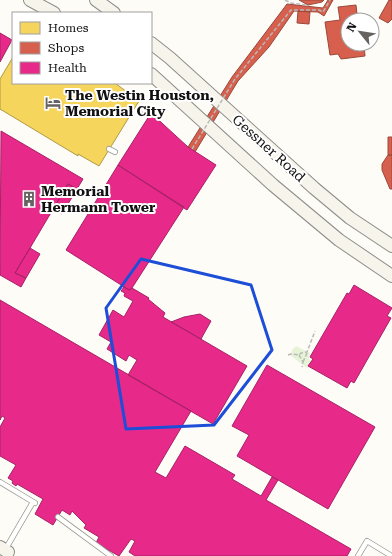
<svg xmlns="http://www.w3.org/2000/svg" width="392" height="556" viewBox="0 0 392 556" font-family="'Roboto Serif',serif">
<rect width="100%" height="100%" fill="#fdfcf7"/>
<path fill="#e7f3d7" d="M296 346 310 353 309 359 311 361 307 368 291 356 292 350Z"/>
<path fill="#f6d55c" stroke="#b19a46" d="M13 57V83H115L139 101 99 166 78 154V156L0 109V79Z"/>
<path fill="#d6604d" stroke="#9b483b" d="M299 0H324L322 2 308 5Z
M328 0H333L324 16 318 12 294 11 269 47 238 81 195 152 188 147 232 77 287 4 323 8Z
M389 0H392V19L388 23 379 18Z
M356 5 357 14H359L360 20H348V44H364L365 56 341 59 338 54 330 55 325 22 340 20 338 7Z
M298 11 310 12 309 24 297 23Z
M388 137H392V155H388Z
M388 155H392V189H390L382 170V164Z"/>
<path fill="#e7298a" stroke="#a72266" d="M0 33 12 40 0 62Z
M151 113 188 147 216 165 187 210 118 165Z
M1 131 83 179 77 189 68 184 30 248 15 273 26 278 21 287 0 275Z
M118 165 184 207 132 288 129 290 66 250Z
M68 184 77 189 62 214 53 209Z
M30 248 40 254 26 278 15 273Z
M354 285 392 308 387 316 391 318 354 383 351 381 347 388 308 366 313 359 310 357 347 293 349 294Z
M124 287 129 290 132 288 149 298 148 299 165 313 163 317 247 366 213 424 128 375 137 360 129 355 126 361 107 349 111 342 99 335 113 310 124 317 133 301 124 296 125 293 121 291Z
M0 300 191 411 155 472 166 478 185 446 235 475 232 479 261 496 272 477 278 480 266 500 351 549 347 556H135L129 552 135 541 131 539 119 556 96 543 99 537 84 528 86 525 72 511 70 515 62 510 53 525 35 514 43 499 17 484 16 486 12 483 13 481 8 478 16 465 0 456V427L5 418 2 416 0 420Z
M200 314 211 321 201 339 171 322 184 317Z
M267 365 375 427 328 509 237 456 249 435 232 426Z"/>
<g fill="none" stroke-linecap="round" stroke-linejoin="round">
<defs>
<path id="lane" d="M109 149 115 152
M0 482 35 503
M58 517 111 556
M5 550 33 502
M358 556 367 541 390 555V556"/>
<path id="secondary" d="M30 0 54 13
M96 0 114 13
M151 43 170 58 314 188 350 218 392 246
M151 74 273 185 339 240 392 276
M0 547 8 552"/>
</defs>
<use href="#lane" stroke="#979795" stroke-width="6"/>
<use href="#secondary" stroke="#8e8d8b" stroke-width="14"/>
<path stroke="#b9b9b8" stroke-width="1.5" stroke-dasharray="4 2" stroke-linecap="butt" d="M285 0 291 3 306 5
M135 107 149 117
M288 355 291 354 299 355 301 353 307 352 315 331
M299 355 303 362 302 367
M303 362 307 353"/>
<use href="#lane" stroke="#fffffe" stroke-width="4.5"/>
<use href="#secondary" stroke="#f6f4eb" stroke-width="12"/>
<path stroke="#b9b9b8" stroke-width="1.5" stroke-dasharray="4 2" stroke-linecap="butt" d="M192 149 235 79 291 10H319L323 12 330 0"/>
</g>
<path fill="none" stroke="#1d4ed8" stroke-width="3" stroke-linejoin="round" d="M141 259 251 285 272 350 214 425 126 429 106 308Z"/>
<defs>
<symbol id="hotel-bare" viewBox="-9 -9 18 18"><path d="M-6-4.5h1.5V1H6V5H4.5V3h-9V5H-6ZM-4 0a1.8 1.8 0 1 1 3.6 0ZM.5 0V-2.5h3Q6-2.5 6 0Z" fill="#646362" stroke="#fff" stroke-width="2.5" paint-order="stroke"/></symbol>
<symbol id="building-bare" viewBox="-9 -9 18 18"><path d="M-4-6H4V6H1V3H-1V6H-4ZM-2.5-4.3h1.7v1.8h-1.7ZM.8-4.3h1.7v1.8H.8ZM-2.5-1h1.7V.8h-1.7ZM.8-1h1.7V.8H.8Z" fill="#646362" stroke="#fff" stroke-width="2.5" paint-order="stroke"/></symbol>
</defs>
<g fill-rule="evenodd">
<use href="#hotel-bare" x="42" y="92" width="22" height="22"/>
<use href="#building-bare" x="18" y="188" width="22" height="22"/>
</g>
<g text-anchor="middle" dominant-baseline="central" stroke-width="4" stroke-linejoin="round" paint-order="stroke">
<g font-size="14" font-weight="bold" fill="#111" stroke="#fff" text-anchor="start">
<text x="65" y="95">The Westin Houston,<tspan x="65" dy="16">Memorial City</tspan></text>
<text x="41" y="191">Memorial<tspan x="41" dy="16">Hermann Tower</tspan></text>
</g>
<g font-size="14" fill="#111" stroke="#fff">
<text transform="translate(269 148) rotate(42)">Gessner Road</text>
</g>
</g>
<rect x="12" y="12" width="140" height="72" fill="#ffffff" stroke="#a0a0a0"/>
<rect x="20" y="22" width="20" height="12" fill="#f6d55c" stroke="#a0a0a0"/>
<text x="48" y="32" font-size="12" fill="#111111">Homes</text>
<rect x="20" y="42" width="20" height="12" fill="#d6604d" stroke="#a0a0a0"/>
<text x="48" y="52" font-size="12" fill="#111111">Shops</text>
<rect x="20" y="62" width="20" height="12" fill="#e7298a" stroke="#a0a0a0"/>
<text x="48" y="72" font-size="12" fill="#111111">Health</text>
<g transform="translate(360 32) rotate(300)"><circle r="19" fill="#ffffff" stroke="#a0a0a0"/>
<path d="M0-3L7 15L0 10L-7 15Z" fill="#646362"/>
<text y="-6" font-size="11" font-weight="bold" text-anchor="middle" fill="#111111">N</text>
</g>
</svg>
